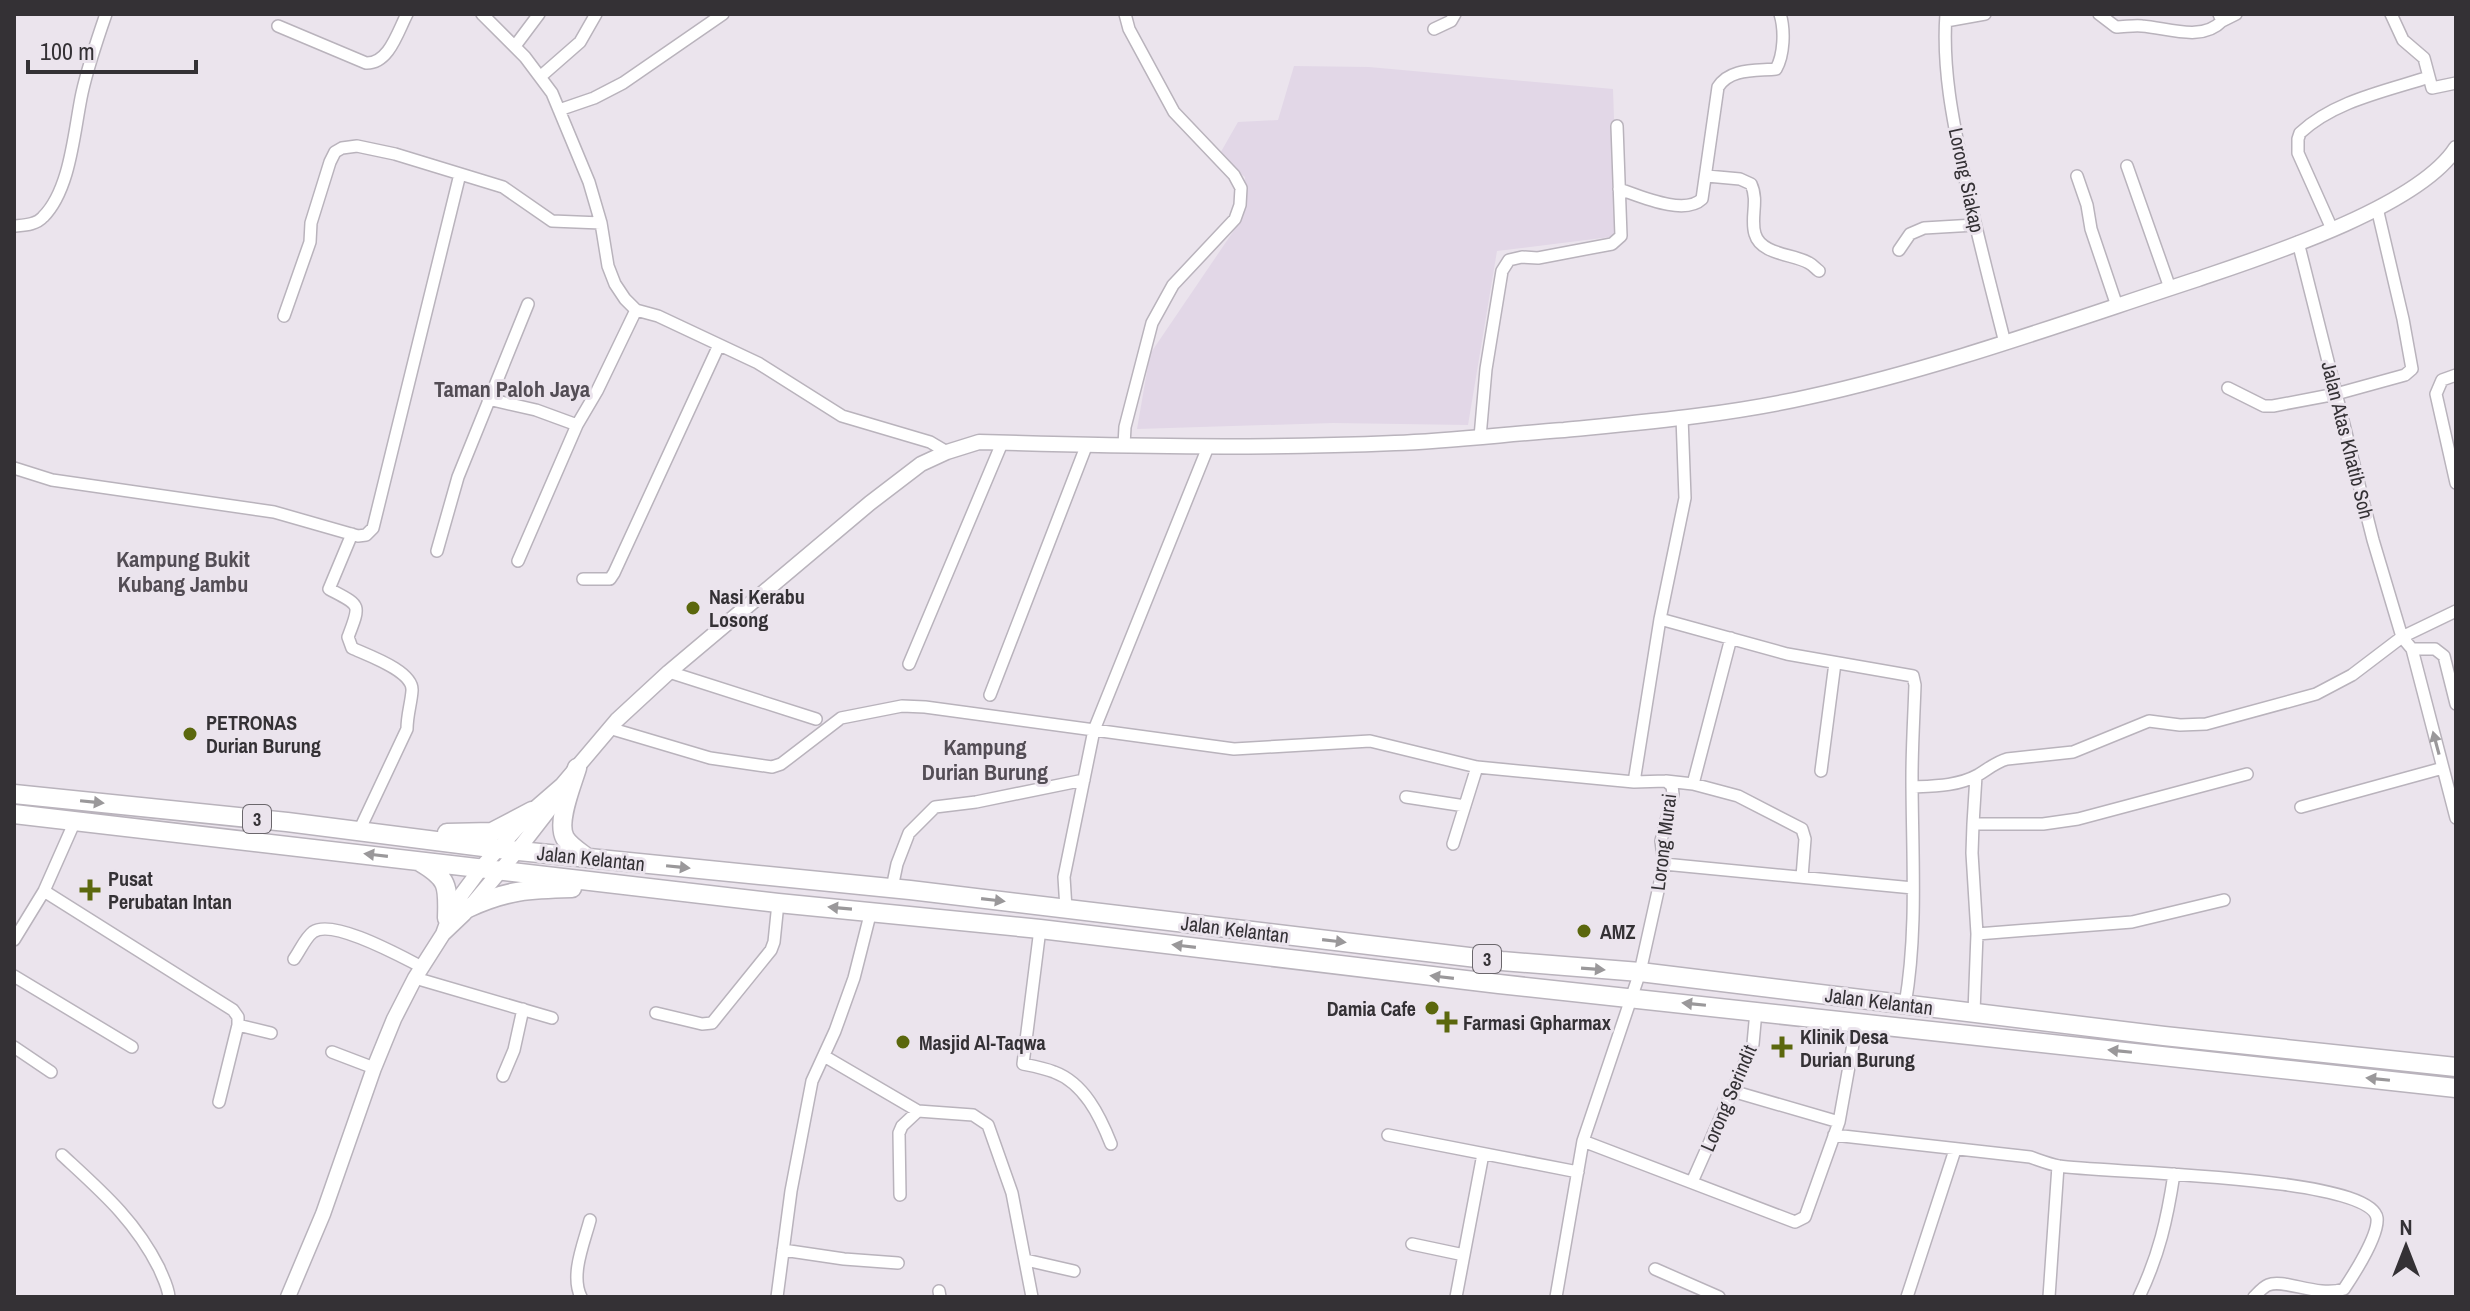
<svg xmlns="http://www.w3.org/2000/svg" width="2470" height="1311" viewBox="0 0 2470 1311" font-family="'Archivo Narrow',sans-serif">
<rect width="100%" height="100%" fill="#ebe4ed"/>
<path fill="#e2d7e7" d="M1294 66 1369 67 1613 89 1618 236 1497 251 1468 425 1333 423 1137 429 1150 354 1243 217 1245 177 1218 157 1238 122 1278 120Z"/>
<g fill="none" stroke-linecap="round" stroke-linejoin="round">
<defs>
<path id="minor" d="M482 14 525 57 552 93 589 182 601 223 608 266 615 284 625 299 636 310 658 316 758 363 842 416 930 442 947 452
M1946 14C1942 68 1953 121 1964 174 1976 231 1991 287 2005 343
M2099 14 2116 27C2125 27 2134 25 2142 26 2168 28 2202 42 2222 21
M2219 14 2222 21 2236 14
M2391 14 2403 40 2424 58 2432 88 2456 83
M1946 21 1985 14
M278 26 366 63C389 64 398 31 407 14
M1434 29 1451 21 1455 14
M515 46 539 14
M540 77 580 42 596 14
M559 110 594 98 623 83 723 14
M2127 166 2170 288
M1707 176 1740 179 1751 184C1759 201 1750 218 1755 234 1761 255 1794 254 1809 263 1813 265 1815 268 1819 271
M2077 176 2087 205 2091 229 2117 306
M1619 189C1640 196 1684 216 1702 199L1718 87C1730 68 1755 71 1776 69 1784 55 1785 30 1780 14
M14 226C24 225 36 225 43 217 71 189 74 130 82 93 88 66 97 40 106 14
M2332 229 2298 153V139L2300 133C2334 101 2386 91 2429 77
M2298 242 2373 540 2402 637 2412 649 2456 818
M1899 250 1910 234 1924 228 1975 225
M284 316 310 242 311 223 330 162 335 152 342 148 357 146 395 154 503 187 552 221 601 223
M2456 375 2442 380 2436 394 2456 483
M2228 388 2264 406H2273L2336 394 2405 375 2412 369 2403 319 2377 208
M488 399 536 410 577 425
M1480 437 1486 369 1502 271 1509 260 1522 257 1538 258 1612 244 1621 236 1617 126
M1124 445 1125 427 1152 323 1173 285 1235 219 1240 205 1241 188 1234 175 1174 112 1129 29 1125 14
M14 468 52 480 274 512 358 536 366 535 373 528 460 174
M352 534 329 589C361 606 361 603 348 637L352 648C367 655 414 671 412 691 411 704 407 715 407 729L359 831
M437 551 458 477 528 304
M518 561 577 425 597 391 636 310
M583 579H610L614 573 719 345
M1660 619 1787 654 1913 676 1915 685C1914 716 1912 746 1912 777 1912 853 1918 930 1905 1005
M2412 649H2435L2444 656 2456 704
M909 664 1002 443
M669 672 816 719
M990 695 1087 444
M609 728 710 758 772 767 781 764 841 718 902 706 925 707 1234 749 1370 741 1477 767 1634 782 1666 781 1693 784 1738 796 1802 829 1805 839 1802 877
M1821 771 1835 663
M1634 782 1660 619 1685 498 1682 417
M1693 784 1731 638
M1912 787C1935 786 1958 786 1978 775 1988 769 1996 762 2007 759L2073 752 2149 721 2180 725 2206 724 2316 694 2352 675 2402 637 2456 611
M1406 797 1465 806
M2301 807 2443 768
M1973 824 1976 776
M1453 844 1477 767
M1664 864 1913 888
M892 888 897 864 909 833 935 807 976 802 1084 780
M44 891 233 1010 238 1017V1025L219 1102
M1066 909 1064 877 1094 730 1208 447
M1040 929 1023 1064C1033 1066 1044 1068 1054 1072 1084 1083 1100 1116 1111 1144
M1977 934 2132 922 2224 900
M14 940 44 891 75 821
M294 959C300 951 305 938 313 932 333 918 402 957 422 967
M14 976 132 1047
M415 978 552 1018
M1974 1012 1977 934 1972 853 1973 824H2043L2078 819 2247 774
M656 1013 702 1024 712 1023 771 950 774 942 778 903
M238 1025 271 1033
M14 1047 51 1072
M332 1052 374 1068
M824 1056 918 1111 973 1115 988 1125 1012 1193 1032 1297
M503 1076 514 1050 523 1009
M1732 1091 1839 1122
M1388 1135 1578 1172
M1834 1135 2030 1157C2039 1160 2049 1164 2059 1166 2102 1173 2370 1175 2377 1218 2379 1235 2354 1274 2344 1289 2318 1298 2284 1278 2268 1285 2263 1287 2258 1293 2254 1297
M1583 1141 1795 1222 1805 1217 1839 1122 1857 1022
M62 1155C101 1191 135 1220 159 1268 163 1278 168 1286 169 1297
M1692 1182 1753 1044 1756 1011
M900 1195 899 1133 902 1126 918 1111
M1412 1244 1464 1255
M783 1250 844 1259 898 1263
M1026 1260 1074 1271
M1655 1269 1719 1297
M939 1291 940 1297
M581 1297C570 1275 584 1243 590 1220
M777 1297 791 1191 812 1081 835 1031 854 978 871 911
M1456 1297 1483 1154
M1556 1297 1583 1141 1640 972 1664 864 1661 841 1673 794 1672 786 1666 781
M1907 1297 1955 1150
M2049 1297 2058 1166
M2139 1297C2159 1255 2167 1220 2174 1174"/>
<path id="tertiary" d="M443 934 453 906 482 867 532 811 562 785 617 720 669 672 870 503 921 464 947 452 979 442C1117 446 1256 449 1395 443 1451 441 1507 434 1564 430 1645 422 1728 415 1808 397 1941 368 2069 321 2198 279 2266 256 2418 207 2456 148
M288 1297 323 1214 374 1068 394 1019 415 978 443 934 464 914 517 851 555 802 561 789"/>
<path id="trunk" d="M577 768C572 785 556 822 565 838 569 845 578 851 585 856
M14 794 287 822 499 849 910 890 1502 961 1640 972 2164 1036 2456 1067
M14 814 778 903 1040 929 1499 984 2456 1088
M447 833 492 832 532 811
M420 862C449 879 448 886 447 918
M468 908C507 890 530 889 572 888"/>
</defs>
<use href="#minor" stroke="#b9b3bc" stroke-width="14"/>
<use href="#tertiary" stroke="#b9b3bc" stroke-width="17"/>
<use href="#trunk" stroke="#b9b3bc" stroke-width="21"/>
<use href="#minor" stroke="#fff" stroke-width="11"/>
<use href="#tertiary" stroke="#fff" stroke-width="14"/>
<use href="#trunk" stroke="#fff" stroke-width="18"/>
</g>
<defs><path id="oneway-solid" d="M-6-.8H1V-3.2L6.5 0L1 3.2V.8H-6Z" transform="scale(2)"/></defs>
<g fill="#9a989a">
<use href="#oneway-solid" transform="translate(2436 743) rotate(-105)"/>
<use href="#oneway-solid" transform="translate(92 802) rotate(6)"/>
<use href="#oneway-solid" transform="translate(376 855) rotate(-173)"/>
<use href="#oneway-solid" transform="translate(678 867) rotate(6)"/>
<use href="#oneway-solid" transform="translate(993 900) rotate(7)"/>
<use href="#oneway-solid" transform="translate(840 908) rotate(-175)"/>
<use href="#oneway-solid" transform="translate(1334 941) rotate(7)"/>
<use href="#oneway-solid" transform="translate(1184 946) rotate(-173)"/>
<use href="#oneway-solid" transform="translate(1593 969) rotate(4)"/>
<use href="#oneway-solid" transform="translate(1442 977) rotate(-173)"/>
<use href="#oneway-solid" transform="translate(1694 1004) rotate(-174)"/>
<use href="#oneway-solid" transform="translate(2120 1051) rotate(-174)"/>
<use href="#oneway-solid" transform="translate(2378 1079) rotate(-174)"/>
</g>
<g fill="#5b670d" stroke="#ebe4ed" stroke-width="3">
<circle cx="693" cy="608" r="8"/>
<circle cx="190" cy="734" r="8"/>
<path d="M86 878h8v8h8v8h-8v8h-8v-8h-8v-8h8z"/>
<circle cx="1584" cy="931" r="8"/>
<circle cx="1432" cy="1008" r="8"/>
<path d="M1443 1010h8v8h8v8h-8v8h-8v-8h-8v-8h8z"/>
<circle cx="903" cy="1042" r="8"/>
<path d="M1778 1035h8v8h8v8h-8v8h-8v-8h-8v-8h8z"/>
</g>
<g text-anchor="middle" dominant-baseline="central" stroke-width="6" stroke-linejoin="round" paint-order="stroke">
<g fill="#ebe4ed" stroke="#6b676c" stroke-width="2">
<rect x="243" y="805" width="28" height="28" rx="6"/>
<rect x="1473" y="945" width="28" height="28" rx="6"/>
</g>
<g font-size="18" font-weight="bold" fill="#343135">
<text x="257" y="819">3</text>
<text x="1487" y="959">3</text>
</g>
<g font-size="20" fill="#343135" stroke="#ebe4ed">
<text transform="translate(1967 180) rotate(78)">Lorong Siakap</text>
<text transform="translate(2348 440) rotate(76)">Jalan Atas Khatib Soh</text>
<text transform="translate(1663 842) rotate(-83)">Lorong Murai</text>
<text transform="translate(591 858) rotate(6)">Jalan Kelantan</text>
<text transform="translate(1235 929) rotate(7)">Jalan Kelantan</text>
<text transform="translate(1879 1001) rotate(7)">Jalan Kelantan</text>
<text transform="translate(1728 1098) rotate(-67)">Lorong Serindit</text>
</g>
<g font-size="20" font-weight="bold" fill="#343135" stroke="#ebe4ed" text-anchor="start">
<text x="709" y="596">Nasi Kerabu<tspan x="709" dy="23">Losong</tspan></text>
<text x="206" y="722">PETRONAS<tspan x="206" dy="23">Durian Burung</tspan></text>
<text x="108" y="878">Pusat<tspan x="108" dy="23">Perubatan Intan</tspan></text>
<text x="1600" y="931">AMZ</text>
<text x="1416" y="1008" text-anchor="end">Damia Cafe</text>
<text x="1463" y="1022">Farmasi Gpharmax</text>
<text x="1800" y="1036">Klinik Desa<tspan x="1800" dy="23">Durian Burung</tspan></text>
<text x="919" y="1042">Masjid Al-Taqwa</text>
</g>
<g font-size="22" font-weight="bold" fill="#534d55" stroke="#ebe4ed">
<text x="512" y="389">Taman Paloh Jaya</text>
<text x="183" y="559">Kampung Bukit<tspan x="183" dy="25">Kubang Jambu</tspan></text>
<text x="985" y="747">Kampung<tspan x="985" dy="25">Durian Burung</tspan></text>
</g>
</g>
<rect width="2470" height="1311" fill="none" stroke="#343135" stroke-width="32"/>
<g transform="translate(2406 1247)" stroke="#ebe4ed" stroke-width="6" paint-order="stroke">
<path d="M0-6L14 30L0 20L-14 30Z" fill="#343135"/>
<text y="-12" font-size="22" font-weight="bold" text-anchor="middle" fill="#343135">N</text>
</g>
<path d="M28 60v12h168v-12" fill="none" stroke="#343135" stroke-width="4"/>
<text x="40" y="60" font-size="24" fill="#343135" stroke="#ebe4ed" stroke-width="6" paint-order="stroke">100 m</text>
</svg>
